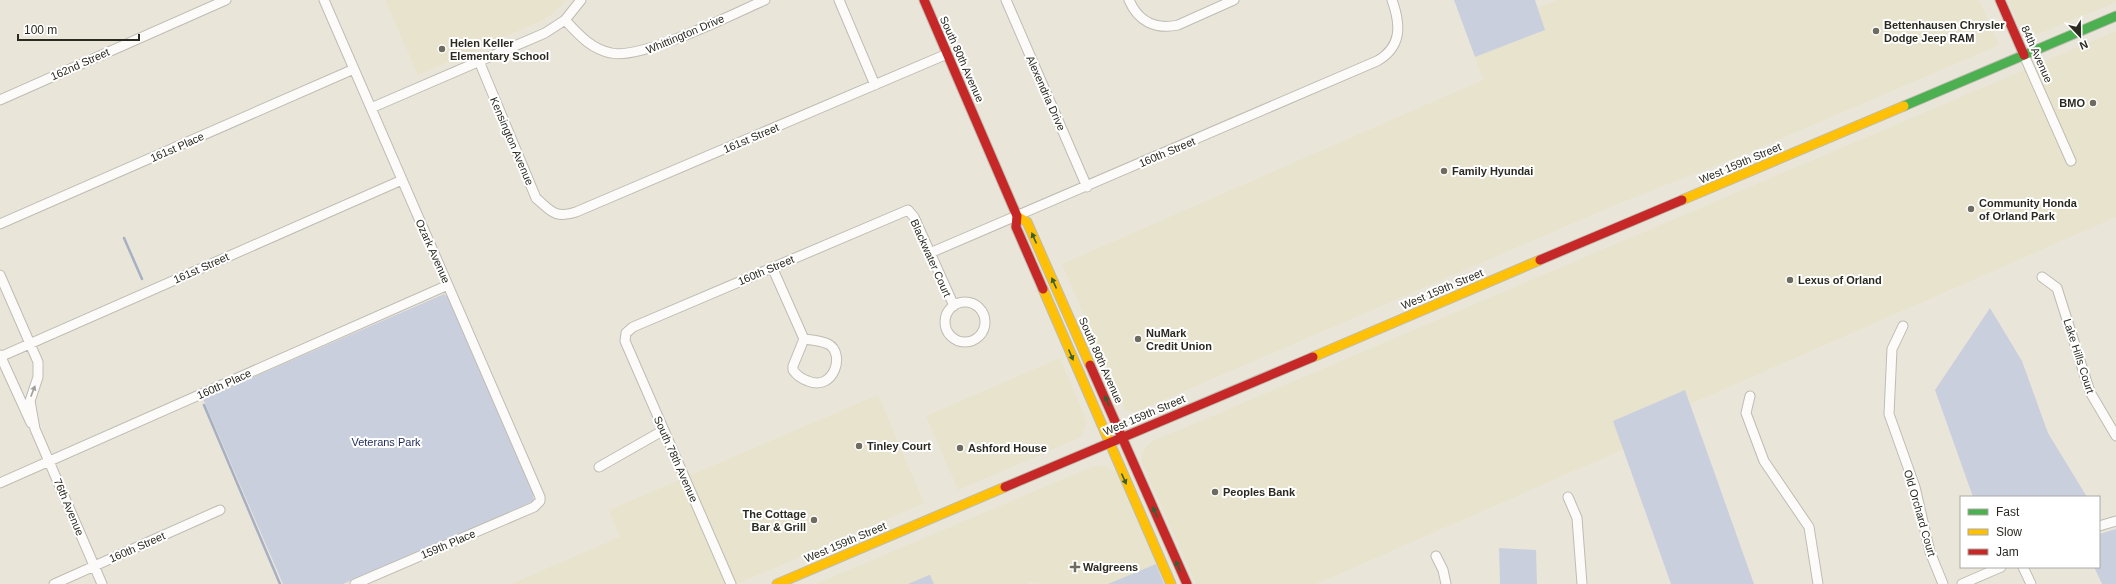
<svg xmlns="http://www.w3.org/2000/svg" width="2116" height="584" viewBox="0 0 2116 584" font-family="Arial,sans-serif">
<rect width="100%" height="100%" fill="#e9e6d9"/>
<path fill="#e8e3cc" d="M385 0H566L551 15 539 22 418 75Z
M1558 0H1979L1999 45 1752 151 1615 205 1133 413 1125 409 1062 264 1483 80 1475 57 1545 30 1538 8Z
M2008 0H2116V2L2029 38 2023 36Z
M2116 31V217L1690 404 1685 390 1613 421 1624 449 1316 584H1196L1141 461 1143 450 1151 442Z
M1060 358 1087 422 1081 437 958 490 926 416Z
M878 395 924 503 737 584H511L620 537 609 510Z
M1094 466H1106L1116 472 1156 564 1108 584H1042L1030 582 1026 584H934L929 575 908 584H816Z"/>
<path fill="#cacfde" d="M1454 0H1535L1545 30 1475 57Z
M444 294 449 298 533 493 534 501 343 584H283L203 399Z
M1990 308 2022 361 2048 433 2087 497H1973L1935 390Z
M1685 390 1690 404 1754 584H1671L1613 421Z
M2116 529V584H2102L2094 567H2099V534Z
M1499 548 1536 550 1537 584H1500Z
M1156 564 1164 584H1108Z
M930 575 934 584H908L929 575Z"/>
<g fill="none" stroke-linecap="round" stroke-linejoin="round">
<path stroke="#a7afc3" stroke-width="2.5" d="M124 238 142 279
M204 405 280 584"/>
<defs>
<path id="street" d="M324 0 540 497V501L534 507 355 584
M839 0 875 85
M1006 0 1087 187
M1129 0C1138 21 1155 30 1178 25L1234 0
M565 20C579 35 591 49 611 53 642 60 733 14 765 0
M2024 55 2071 161
M479 61 536 198C551 211 555 219 576 212L947 54
M0 100 226 0
M371 108 545 33 565 20 581 0
M0 224 354 69
M930 253 1377 61C1402 47 1401 25 1392 0
M772 267 804 339 793 366V370C797 376 802 379 808 381 834 392 846 353 828 344 822 341 812 340 804 339
M0 275 38 362V377L30 401 35 429 102 584
M2042 277 2057 288 2090 392 2116 436
M945 322a20 20 0 1 1 40 0a20 20 0 1 1-40 0Z
M1903 326 1892 349 1889 414 1915 487 1930 552 1943 584
M0 355 31 423
M0 357 402 180
M1750 396 1746 413 1764 461 1809 527 1818 584
M599 467 664 430
M0 483 448 285
M1568 497 1577 518 1582 584
M2099 526 2116 521
M1436 556 1443 570 1446 584
M2023 567 2031 584
M54 584 220 510
M731 584 625 341 626 333 633 327 908 210 914 217 954 306
M1962 584 2001 567"/>
<path id="fast" d="M1904 106 2116 16"/>
<path id="slow" d="M1682 200 1904 106
M1017 216 1027 222 1090 365
M1043 289 1171 584
M1313 357 1540 260
M777 584 1005 487"/>
<path id="jam" d="M924 0 1017 216 1016 227 1043 289
M2000 0 2024 55
M1540 260 1682 200
M1090 365 1187 584
M1005 487 1313 357"/>
</defs>
<use href="#street" stroke="#bebcb2" stroke-width="11"/>
<use href="#fast" stroke="#bebcb2" stroke-width="11"/>
<use href="#slow" stroke="#bebcb2" stroke-width="11"/>
<use href="#jam" stroke="#bebcb2" stroke-width="11"/>
<use href="#street" stroke="#fcfbf9" stroke-width="9"/>
<use href="#fast" stroke="#4caf50" stroke-width="9"/>
<use href="#slow" stroke="#ffc107" stroke-width="9"/>
<use href="#jam" stroke="#c62828" stroke-width="9"/>
</g>
<defs><path id="oneway-solid" d="M-6-.8H1V-3.2L6.5 0L1 3.2V.8H-6Z"/></defs>
<g fill="#385f34">
<use href="#oneway-solid" transform="translate(1034 238) rotate(-114)"/>
<use href="#oneway-solid" transform="translate(1054 283) rotate(-114)"/>
<use href="#oneway-solid" transform="translate(1071 355) rotate(67)"/>
<use href="#oneway-solid" transform="translate(1107 401) rotate(-114)"/>
<use href="#oneway-solid" transform="translate(1124 479) rotate(66)"/>
<use href="#oneway-solid" transform="translate(1155 512) rotate(-114)"/>
<use href="#oneway-solid" transform="translate(1178 566) rotate(-114)"/>
</g>
<use fill="#9e9d98" href="#oneway-solid" transform="translate(33 391) rotate(-69)"/>
<g fill="#6e6c61" stroke="#fff" stroke-width="1.5">
<circle cx="1876" cy="31" r="4"/>
<circle cx="442" cy="49" r="4"/>
<circle cx="2093" cy="103" r="4"/>
<circle cx="1444" cy="171" r="4"/>
<circle cx="1971" cy="209" r="4"/>
<circle cx="1790" cy="280" r="4"/>
<circle cx="1138" cy="339" r="4"/>
<circle cx="859" cy="446" r="4"/>
<circle cx="960" cy="448" r="4"/>
<circle cx="1215" cy="492" r="4"/>
<circle cx="814" cy="520" r="4"/>
<path d="M1073 561h4v4h4v4h-4v4h-4v-4h-4v-4h4z"/>
</g>
<g text-anchor="middle" dominant-baseline="central" stroke-width="4" stroke-linejoin="round" paint-order="stroke">
<g font-size="11" font-weight="bold" fill="#2b2a21" stroke="#fff" text-anchor="start">
<text x="1884" y="25">Bettenhausen Chrysler<tspan x="1884" dy="13">Dodge Jeep RAM</tspan></text>
<text x="450" y="43">Helen Keller<tspan x="450" dy="13">Elementary School</tspan></text>
<text x="2085" y="103" text-anchor="end">BMO</text>
<text x="1452" y="171">Family Hyundai</text>
<text x="1979" y="203">Community Honda<tspan x="1979" dy="13">of Orland Park</tspan></text>
<text x="1798" y="280">Lexus of Orland</text>
<text x="1146" y="333">NuMark<tspan x="1146" dy="13">Credit Union</tspan></text>
<text x="867" y="446">Tinley Court</text>
<text x="968" y="448">Ashford House</text>
<text x="1223" y="492">Peoples Bank</text>
<text x="806" y="514" text-anchor="end">The Cottage<tspan x="806" dy="13">Bar &amp; Grill</tspan></text>
<text x="1083" y="567">Walgreens</text>
</g>
<g font-size="11" fill="#2b2a21" stroke="#fff">
<text transform="translate(685 34) rotate(-23)">Whittington Drive</text>
<text transform="translate(2037 54) rotate(66)">84th Avenue</text>
<text transform="translate(962 59) rotate(66)">South 80th Avenue</text>
<text transform="translate(80 64) rotate(-24)">162nd Street</text>
<text transform="translate(1046 93) rotate(66)">Alexendria Drive</text>
<text transform="translate(751 138) rotate(-23)">161st Street</text>
<text transform="translate(512 141) rotate(67)">Kensington Avenue</text>
<text transform="translate(177 147) rotate(-24)">161st Place</text>
<text transform="translate(1167 152) rotate(-23)">160th Street</text>
<text transform="translate(1740 163) rotate(-23)">West 159th Street</text>
<text transform="translate(433 251) rotate(66)">Ozark Avenue</text>
<text transform="translate(931 258) rotate(66)">Blackwater Court</text>
<text transform="translate(201 268) rotate(-24)">161st Street</text>
<text transform="translate(766 270) rotate(-23)">160th Street</text>
<text transform="translate(1442 289) rotate(-23)">West 159th Street</text>
<text transform="translate(2079 356) rotate(72)">Lake Hills Court</text>
<text transform="translate(1101 360) rotate(66)">South 80th Avenue</text>
<text transform="translate(224 384) rotate(-24)">160th Place</text>
<text transform="translate(1144 415) rotate(-23)">West 159th Street</text>
<text transform="translate(676 459) rotate(66)">South 78th Avenue</text>
<text transform="translate(69 507) rotate(67)">76th Avenue</text>
<text transform="translate(1920 513) rotate(74)">Old Orchard Court</text>
<text transform="translate(845 542) rotate(-23)">West 159th Street</text>
<text transform="translate(448 544) rotate(-23)">159th Place</text>
<text transform="translate(137 547) rotate(-24)">160th Street</text>
</g>
<g font-size="11" fill="#1e2a58" stroke="#fff">
<text x="386" y="442">Veterans Park</text>
</g>
</g>
<rect x="1960" y="496" width="140" height="72" fill="#ffffff" stroke="#aaaaa6"/>
<rect x="1968" y="509" width="20" height="6" fill="#4caf50" stroke="#aaaaa6"/>
<text x="1996" y="516" font-size="12" fill="#2b2a21">Fast</text>
<rect x="1968" y="529" width="20" height="6" fill="#ffc107" stroke="#aaaaa6"/>
<text x="1996" y="536" font-size="12" fill="#2b2a21">Slow</text>
<rect x="1968" y="549" width="20" height="6" fill="#c62828" stroke="#aaaaa6"/>
<text x="1996" y="556" font-size="12" fill="#2b2a21">Jam</text>
<g transform="translate(2080 36) rotate(158)" stroke="#ffffff" stroke-width="3" paint-order="stroke">
<path d="M0-3L7 15L0 10L-7 15Z" fill="#2b2a21"/>
<text y="-6" font-size="11" font-weight="bold" text-anchor="middle" fill="#2b2a21">N</text>
</g>
<path d="M18 34v6h121v-6" fill="none" stroke="#2b2a21" stroke-width="2"/>
<text x="24" y="34" font-size="12" fill="#2b2a21" stroke="#ffffff" stroke-width="3" paint-order="stroke">100 m</text>
</svg>
